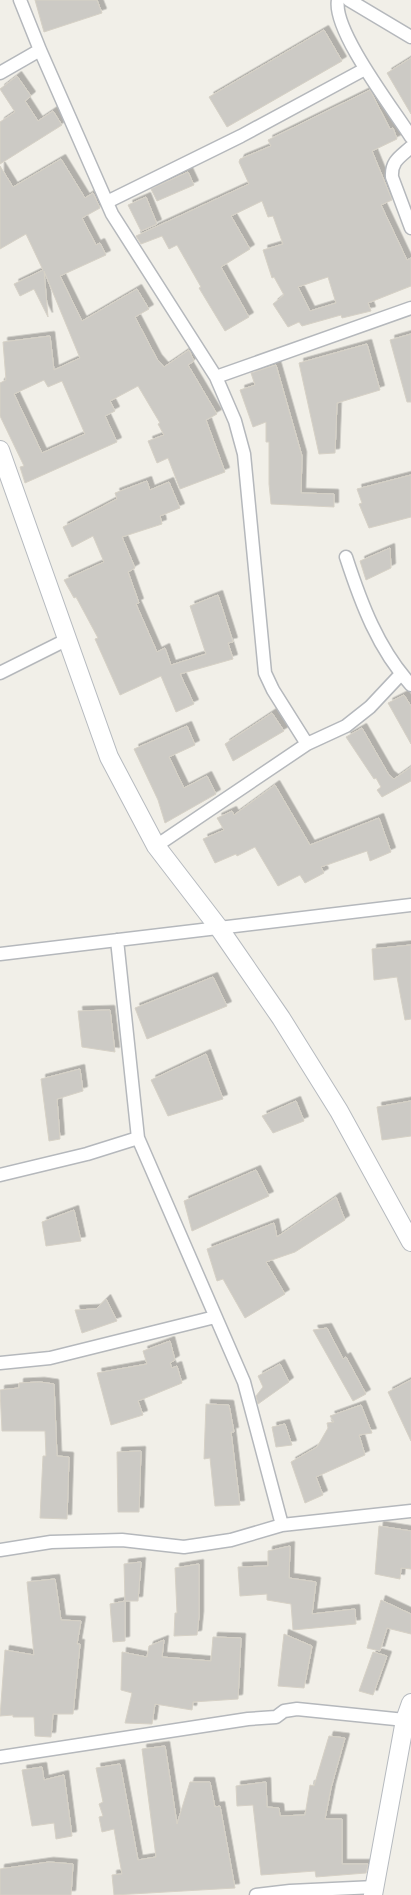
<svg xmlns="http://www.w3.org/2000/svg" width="411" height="1895" viewBox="0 0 411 1895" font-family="Montserrat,sans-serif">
<defs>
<filter id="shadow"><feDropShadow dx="4.5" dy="-4.5" stdDeviation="0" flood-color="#0004"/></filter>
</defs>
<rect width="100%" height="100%" fill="#f1efe8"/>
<path fill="#cccac5" stroke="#d6d1c6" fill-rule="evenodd" filter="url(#shadow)" d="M35 0H97L102 13 44 32Z
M324 30 342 61 227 127 209 97Z
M411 58V114L387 73Z
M17 76 31 96 25 101 38 121 53 111 62 125 0 164V122L15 112 0 89Z
M370 90 390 129 393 128 397 139 372 151 392 200 381 205 407 260 411 258V286L368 303 371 311 342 318 341 315 302 326 299 322 288 327 273 304 284 295 274 277 272 278 263 250 283 244 273 216 268 217 262 201 231 216 250 249 221 267 249 317 225 331 199 288 201 287 177 245 169 249 162 236 141 244 136 236 249 184 239 162 240 159 271 146 268 140ZM328 277 336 303 310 311 298 287Z
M61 159 85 198 93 193 100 208 82 218 96 245 100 243 106 255 60 276 82 321 137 289 149 309 135 317 157 359 164 367 189 350 194 361 188 365 217 414 206 420 225 472 180 489 168 458 157 463 148 441 164 435 158 424 160 423 138 386 110 401 115 411 105 416 117 442 25 483 20 467 24 466 0 416V383L6 380 3 342 50 336 54 370 80 358 44 271 48 317 34 289 20 296 14 284 43 270 26 234 0 249V166L13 187ZM44 380 48 387 62 381 85 434 42 453 14 394Z
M188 172 194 185 157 201 151 189Z
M146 197 157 224 141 231 128 205Z
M411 334V402H407L390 340Z
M367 344 380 390 337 403 335 453 319 454 299 363Z
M276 365 302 456 301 493 334 494V507L271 504 269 484V442H266V422L253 427 240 390 255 385 251 373Z
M411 475V517L369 528 359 504 362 503 357 489Z
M147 481 150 490 169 482 180 508 160 516 162 524 122 537 135 568 128 572 139 603 136 604 157 652 165 648 171 665 206 654 190 606 218 595 233 642 228 643 233 659 180 674 194 704 176 712 161 676 120 695 95 639 98 638 76 597 74 598 64 580 104 562 93 536 72 547 63 527 117 499 115 493Z
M390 548 391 568 366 580 360 561Z
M404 695 411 706V744L388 703Z
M272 713 284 731 233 761 225 744Z
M187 726 195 745 169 757 184 788 207 776 216 794 165 823 158 800 134 749Z
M362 728 389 775 394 779 411 767V781L382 797 377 790 381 787 376 778 374 779 346 737Z
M275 785 310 845 379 818 391 852 370 861 367 851 321 867 324 873 305 883 300 875 278 886 255 847 237 856 236 854 215 863 203 839 224 830 217 818 232 811 234 815Z
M411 945V1019L405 1020 397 977 374 980 372 949Z
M213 977 227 1006 147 1039 135 1008Z
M110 1010 115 1052 82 1047 78 1011Z
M206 1054 223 1099 168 1116 151 1080Z
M80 1069 83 1091 57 1099 60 1139 49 1141 41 1079Z
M296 1101 304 1121 273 1133 262 1116Z
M411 1101V1136L382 1140 377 1107Z
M256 1170 269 1196 192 1231 184 1201Z
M336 1197 345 1220 295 1252 266 1262 285 1294 245 1318 223 1279 217 1281 207 1249 274 1223 277 1237Z
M74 1210 81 1241 46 1246 42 1222Z
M106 1299 117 1321 82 1333 75 1310 96 1309Z
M327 1328 343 1359 346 1357 366 1394 353 1401 313 1330Z
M170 1341 175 1360 170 1363 172 1368 177 1366 182 1383 138 1401 143 1415 111 1425 97 1373 147 1364 143 1351Z
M280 1364 289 1382 258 1404 256 1396 263 1387 258 1376Z
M411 1380V1441L388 1392Z
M40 1382 54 1384 57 1456 69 1457 67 1519 40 1518 43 1456H46L45 1431H2L0 1390 19 1388V1383Z
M206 1404 229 1405 234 1432H231L240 1505 215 1506 210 1458 204 1459Z
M361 1405 372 1433 359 1435 365 1455 316 1477 323 1495 305 1503 291 1462 317 1447 328 1428 327 1423 334 1422 330 1416Z
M285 1424 292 1445 276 1447 272 1427Z
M141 1451 139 1512H118L117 1452Z
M379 1526 411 1531V1569L401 1568 400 1579 375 1574Z
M290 1546 289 1578 316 1582 312 1614 355 1609 356 1624 293 1630 291 1604 267 1600V1594L240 1596 238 1567 268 1566V1551Z
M141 1562 138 1601H125L124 1564Z
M199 1564V1616L197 1635 174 1636 175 1613H177L175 1568Z
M55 1579 61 1620 81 1621 77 1644H80L73 1714H53L51 1737 35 1736 34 1717H13V1715L0 1716 5 1650 34 1655 27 1582Z
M381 1600 411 1614V1634L387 1628 380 1651 367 1648Z
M125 1601V1641L113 1642 110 1604Z
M284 1634 312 1646 304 1688 278 1686Z
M213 1637 241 1638 238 1699 193 1702 192 1710 155 1704 152 1724 125 1723 132 1693 121 1690 122 1652 147 1657 149 1646 164 1640 162 1657 211 1661Z
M373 1652 387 1656 373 1695 359 1691Z
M329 1736 345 1738 331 1788 325 1819H342V1864H368L366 1873 316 1877 315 1871 261 1875 253 1805 237 1806 236 1786 266 1782 267 1807 279 1808 280 1816 305 1815 310 1785 314 1786Z
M165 1746 177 1824 190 1782H210L215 1807 220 1806 235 1888 114 1895 112 1875 122 1874 114 1829 102 1832 99 1817 103 1816 99 1804 103 1802 96 1768 120 1764 138 1860 156 1857 142 1749Z
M42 1767 44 1780 64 1775 72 1836 56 1839 54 1823 32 1826 22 1770Z
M49 1862 73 1864 71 1895H0V1869Z"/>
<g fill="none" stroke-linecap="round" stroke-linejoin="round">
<defs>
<path id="street" d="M20 0 40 50 112 214 216 377 235 421 244 454 265 673 273 690 307 744
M338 0C332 30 394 110 411 137
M349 0 411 37
M0 73 40 50
M411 147C400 157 391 161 392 177L411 228
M107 202 241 136 365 69
M216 377 411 308
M346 557C361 603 378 649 411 685
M0 673 68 639
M156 846 307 744 346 726 370 707 401 674
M117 940 138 1138 244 1382 282 1525
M0 954 411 905
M0 1175 87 1154 138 1138
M0 1363 50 1358 215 1317
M0 1550 51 1542 122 1540 184 1547 231 1540 282 1525 411 1511
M0 1757 248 1719 276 1717 284 1711 297 1709 405 1720
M256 1895 290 1891 375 1887"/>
<path id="secondary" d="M0 450 109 757 156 846 219 928 281 1018 339 1111 411 1242
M373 1895 405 1720 411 1703"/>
</defs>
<use href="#street" stroke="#b5b8bc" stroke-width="15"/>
<use href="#secondary" stroke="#b6babf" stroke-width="20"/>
<use href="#street" stroke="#fff" stroke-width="12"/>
<use href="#secondary" stroke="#fff" stroke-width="18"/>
</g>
</svg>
